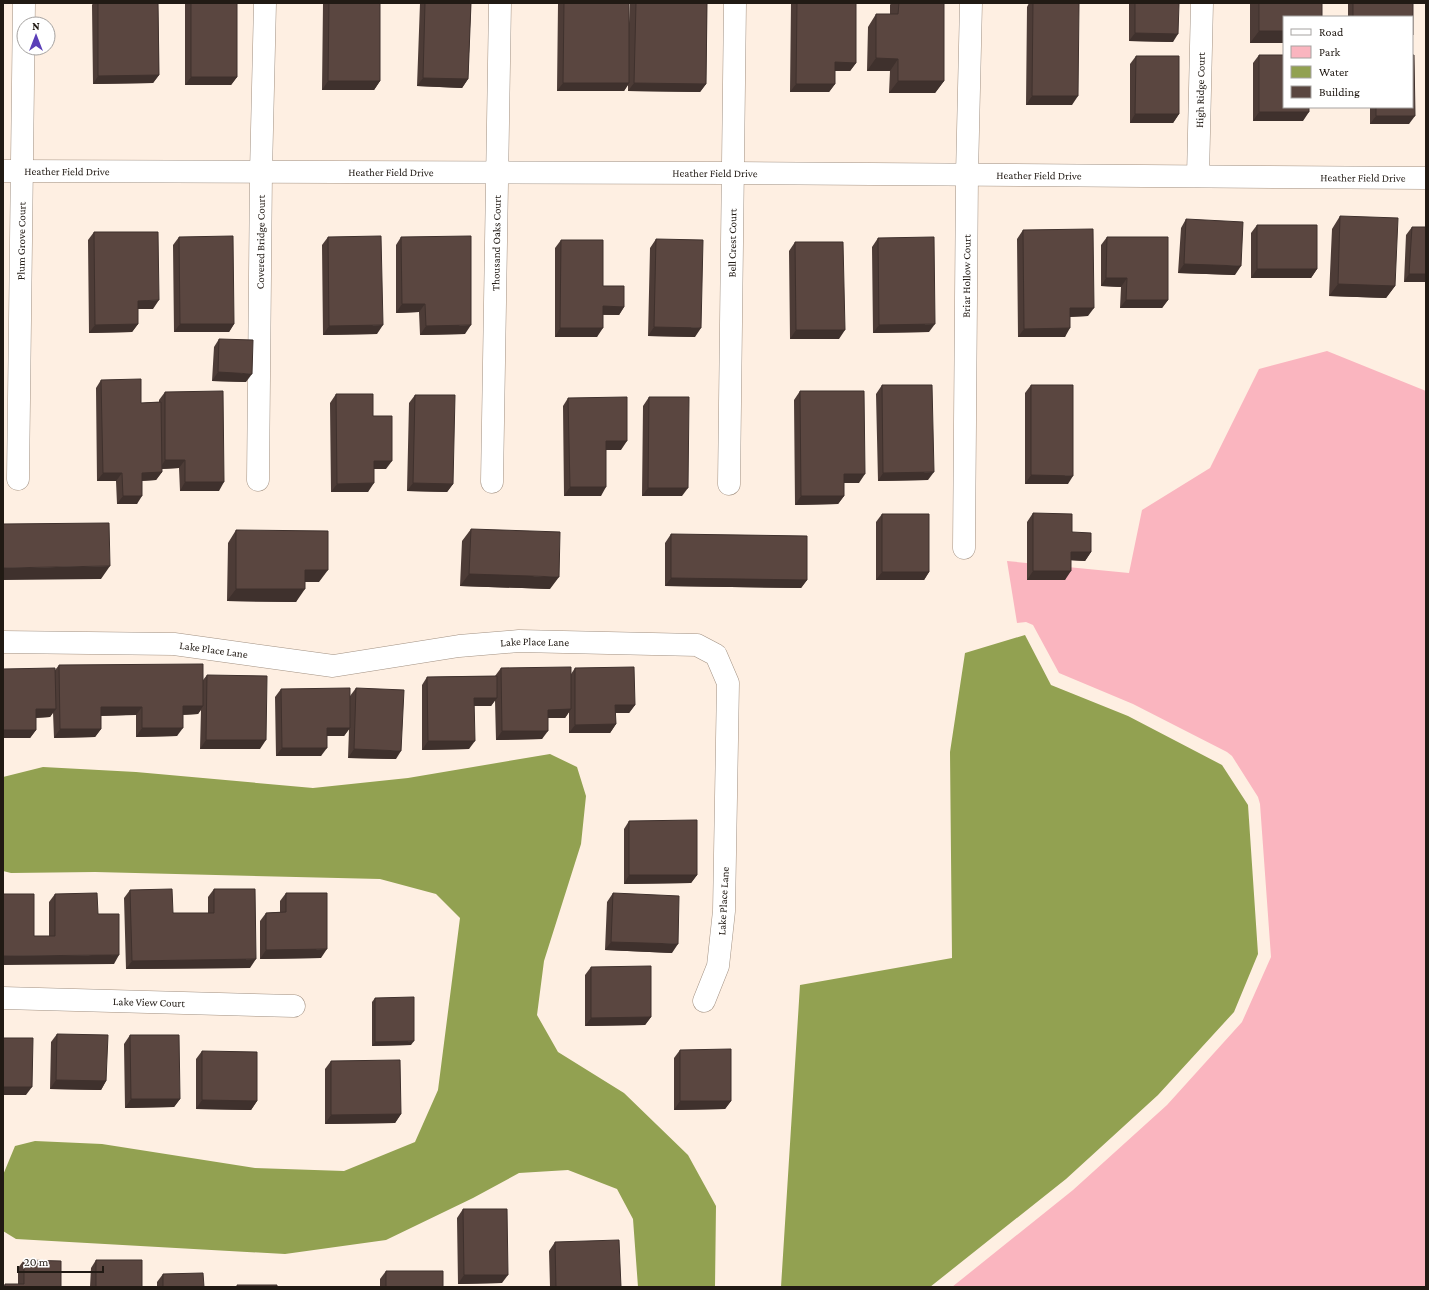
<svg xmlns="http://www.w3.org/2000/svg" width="1429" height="1290" viewBox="0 0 1429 1290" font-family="'Crimson Pro',serif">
<rect width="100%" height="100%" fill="#feefe2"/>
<path fill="#fab5bf" d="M1327 351 1426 391V1287H952L1073 1190 1167 1105 1242 1022 1271 957 1260 804 1258 797 1232 756 1227 752 1133 704 1059 673 1033 625 1026 622 1017 623 1007 561 1129 573 1142 510 1210 468 1259 369Z"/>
<path fill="#92a151" d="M1025 635 1051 685 1128 716 1222 765 1248 805 1258 954 1234 1012 1158 1095 1066 1179 930 1287H781L800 985 952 958 950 752 965 653Z
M550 754 577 767 586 796 581 844 544 961 537 1015 558 1052 624 1093 688 1155 716 1206 715 1287H638L633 1219 617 1189 568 1170 519 1173 473 1198 386 1240 285 1254 16 1239 3 1231V1175L15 1146 35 1141 102 1144 255 1168 344 1171 415 1142 438 1090 460 918 436 894 380 879 95 872 11 873 3 871V777L43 767 136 772 313 788 408 778Z"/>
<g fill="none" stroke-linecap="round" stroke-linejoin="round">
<defs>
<g id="minor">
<path id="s1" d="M3 171 732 173 1426 178"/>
<path id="s2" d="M1198 176 1202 3"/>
<path id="s3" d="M18 479 24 3"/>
<path id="s4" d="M258 480 261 172 265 3"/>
<path id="s5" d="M492 482 500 3"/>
<path id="s6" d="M729 484 735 3"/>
<path id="s7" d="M964 548 967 174 971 3"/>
<path id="s8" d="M3 642 174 644 333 666 459 646 519 641 697 645 716 655 728 683 724 911 718 966 704 1001"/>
<path id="s9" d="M3 998 294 1006"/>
</g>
</defs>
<use href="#minor" stroke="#a29182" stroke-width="23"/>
<use href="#minor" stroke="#fff" stroke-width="22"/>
</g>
<path fill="#4d3c37" d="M93 3H158L159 75 153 83 93 84 92 5Z
M185 3H237V77L231 85H185Z
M323 3H380V81L374 90H322Z
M420 3H471L468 79 462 88 417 86Z
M558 3H629V23L630 3H707L706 84 700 92 628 91V85L624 91H557Z
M791 3H856V63L850 71H835V84L829 92H790Z
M891 3H944V81L935 93H889L890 71H867L868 27 876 14H890V5Z
M1029 3H1079L1072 105H1026L1027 7Z
M1129 3H1179L1173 42 1129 41Z
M1250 3H1322L1284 43H1250Z
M1348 3H1413V35L1412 36V17H1348Z
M1259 55 1303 121H1253V63Z
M1136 56 1179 114 1173 123H1130V64Z
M1370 107H1412L1409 124H1370Z
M1340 216 1395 286 1386 298 1329 296 1332 229Z
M1186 219 1235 275 1178 273 1181 228Z
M1257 225 1317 269 1311 278H1251V233Z
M1412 227 1426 282H1404L1406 235Z
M1023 230 1088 316 1070 317 1065 337H1018L1017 239Z
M94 232 153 309H138V324L132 332 89 333 88 240Z
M179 237 234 324 229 332H174L173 245Z
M328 237 377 334 323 335 322 245Z
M401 237 465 334 420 335 419 312 396 313V245Z
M1107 237 1168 300 1162 308H1120L1121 287 1101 286V245Z
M878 238 929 332 873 333 872 247Z
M656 239 695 337 648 336 650 248Z
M561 240 603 286 624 307 619 315H603L597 337H555V248Z
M795 242 839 339H790L789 251Z
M219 339 246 382 212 381 214 347Z
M101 380 141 403 159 402V400L165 392 219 491H180L179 468 162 469V472L156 480 142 481 137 504H117L116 481H97L96 388Z
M882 385 928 480 878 481 876 394Z
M1031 385 1068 484H1025V393Z
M800 391 859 483H844V496L838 504 795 505 794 400Z
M336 394 373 416 386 469H374L368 492H331L330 403Z
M415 395 453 484 447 492 407 491 409 403Z
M649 397 682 496H642L643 406Z
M568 398 621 450H606L601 496H564L563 406Z
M1033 513 1072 532 1091 552 1085 561 1071 560 1065 580H1027V522Z
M882 514 929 572 924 580H876V522Z
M471 529 550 589 460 586 462 541Z
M236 530 319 582H305L296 602 227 601 228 543Z
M671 534 807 580 801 588 665 586V543Z
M59 665 203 680 207 675 260 749H200L201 710 198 714 183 715 177 736 136 737V715H126L101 716V729L95 737 54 738 53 712 50 717 36 718V730L30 738H3Z
M501 668 571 674 575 668 635 705 629 713H615L616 724 610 733H569V712L565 718H548L542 739 496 740 495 700 491 706H474L469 749 422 750V685L427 677 495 676Z
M356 688 396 759 348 758 349 729 344 736H327L321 756H276L275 697 281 689 350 713V696Z
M629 821 697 875 691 883 624 884V829Z
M214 889 250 968 126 969 124 898 130 890 173 913H208V897Z
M286 893 321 958 260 959V921L266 913 280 912V901Z
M613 893 672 953 605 950 607 902Z
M55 894 98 914 114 964 34 936H49V902Z
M591 967 651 1017 645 1025 585 1026V975Z
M375 998 411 1045 372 1046V1002Z
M57 1034 106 1081 101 1090 50 1089 51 1042Z
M130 1035 180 1099 174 1107 125 1108 124 1044Z
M680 1050 731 1101 725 1109 674 1110V1058Z
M202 1051 257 1101 251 1110 196 1109V1059Z
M331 1061 401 1114 395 1123 325 1124V1069Z
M463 1209 502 1283 458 1284 457 1218Z
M555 1242 621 1287H550L549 1251Z
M24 1260 61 1287H3L5 1284H18V1268Z
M96 1260 142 1287H90L91 1268Z
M386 1271 443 1287H380V1279Z
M163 1274 204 1287H157V1282Z"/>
<path fill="#3f312d" d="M1259 31H1284V43H1250Z
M1135 33 1178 34 1173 42 1129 41Z
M876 58 898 59 890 71H867Z
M835 62 856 63 850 71H829Z
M159 75 153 83 93 84 98 76Z
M191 77H237L231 85H185Z
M423 78 468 79 462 88 417 86Z
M328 81H380L374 90H322Z
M898 81H944L935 93H889Z
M563 83H629L624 91H557Z
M634 83 706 84 700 92 628 91Z
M796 84H835L829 92H790Z
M1032 96H1078L1072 105H1026Z
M1259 112H1309L1303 121H1253Z
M1135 114H1179L1173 123H1130Z
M1376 116H1415L1409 124H1370Z
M1184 264 1241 266 1235 275 1178 273Z
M1257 269H1317L1311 278H1251Z
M1409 274H1426V282H1404Z
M1106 278H1127L1121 287 1101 286Z
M1338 284 1395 286 1386 298 1329 296Z
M159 300 153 309H132L138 301Z
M1126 300H1168L1162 308H1120Z
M402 304H425L419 312 396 313Z
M603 306 624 307 619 315 597 314Z
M1070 308H1094L1088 316 1064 317Z
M138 324 132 332 89 333 95 325Z
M180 324H234L229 332H174Z
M935 324 929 332 873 333 879 325Z
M383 325 377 334 323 335 329 326Z
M471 325 465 334 420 335 426 326Z
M654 327 701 328 695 337 648 336Z
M560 328H603L597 337H555Z
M1070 328 1065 337H1018L1024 329Z
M796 330H845L839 339H790Z
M218 372 252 374 246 382 212 381Z
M606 441H627L621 450H601Z
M165 460H185L179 468 160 469Z
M374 461H392L386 469H368Z
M162 472 156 480 137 481 142 473Z
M934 472 928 480 878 481 883 473Z
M103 473H122L116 481H97Z
M844 474H865L859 483H838Z
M1031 475 1073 476 1068 484H1025Z
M185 482H224L219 491H180Z
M374 483 368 492H331L337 484Z
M413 483 453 484 447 492 407 491Z
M570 487H606L601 496H564Z
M648 488H688L682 496H642Z
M123 496H142L137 504H117Z
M801 496H844L838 504 795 505Z
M1071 552H1091L1085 561 1065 560Z
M110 566 101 579 3 580V568Z
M305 570H328L319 582H296Z
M1033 571H1071L1065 580H1027Z
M882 572H929L924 580H876Z
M469 574 559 577 550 589 460 586Z
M671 578 807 580 801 588 665 586Z
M236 589H305L296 602 227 601Z
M474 698H497L491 706H468Z
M615 705H635L629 713H609Z
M183 706H203L198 714 177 715Z
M101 707H142L136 715 95 716Z
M36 709H56L50 717 30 718Z
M571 709 565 718H542L548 710Z
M616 724 610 733H569L575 725Z
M142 728H183L177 736 136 737Z
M327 728H350L344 736H321Z
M60 729H101L95 737 54 738Z
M3 730H36L30 738H3Z
M502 731H548L542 739 496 740Z
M206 740H266L260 749H200Z
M428 741H475L469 749 422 750Z
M282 748H327L321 756H276Z
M354 749 401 751 396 759 348 758Z
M629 875H697L691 883 624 884Z
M611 942 678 944 672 953 605 950Z
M327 949 321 958 260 959 266 950Z
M119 955 114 964 3 965V956Z
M256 959 250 968 126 969 132 961Z
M651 1017 645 1025 585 1026 591 1018Z
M414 1041 411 1045 372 1046 375 1042Z
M56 1080 106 1081 101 1090 50 1089Z
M3 1087H32L26 1095H3Z
M131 1099H180L174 1107 125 1108Z
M202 1100 257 1101 251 1110 196 1109Z
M680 1101H731L725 1109 674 1110Z
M401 1114 395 1123 325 1124 331 1115Z
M464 1275H508L502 1283 458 1284Z"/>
<path fill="#5a4640" stroke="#3f312d" d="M98 3H158L159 75 98 76Z
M191 3H237V77H191Z
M329 3H380V81H328Z
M425 3H471L468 79 423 78Z
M564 3H629V83H563Z
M636 3H707L706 84 634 83Z
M797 3H856V63L835 62V84H796Z
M899 3H944V81H898V59L876 58V14H898Z
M1033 3H1079L1078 96H1032Z
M1135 3H1179L1178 34 1135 33Z
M1259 3H1322V17H1284V31H1259Z
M1353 3H1413V35H1412V17H1353Z
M1259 55H1284V107H1309V112H1259Z
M1412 55H1414L1415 116H1376V107H1412Z
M1136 56H1179V114H1135Z
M1340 216 1398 218 1395 286 1338 284Z
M1186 219 1243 222 1241 266 1184 264Z
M1257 225H1317V269H1257Z
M1412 227H1426V274H1409Z
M1093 229 1094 308H1070V328L1024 329 1023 230Z
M94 232H158L159 300 138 301V324L95 325Z
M233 236 234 324H180L179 237Z
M381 236 383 325 329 326 328 237Z
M471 236V325L426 326 425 304H402L401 237Z
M934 237 935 324 879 325 878 238Z
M1107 237H1168V300H1126L1127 278H1106Z
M656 239 703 240 701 328 654 327Z
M561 240H603V286H624V307L603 306V328H560Z
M795 242H843L845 330H796Z
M219 339 253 340 252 374 218 372Z
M141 379V403L161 402 162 472 142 473V496H123L122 473H103L101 380Z
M882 385H932L934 472 883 473Z
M1031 385H1073V476L1031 475Z
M223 391 224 482H185V460H165V392Z
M800 391H864L865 474H844V496H801Z
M336 394H373V416H392V461H374V483L337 484Z
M415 395H455L453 484 413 483Z
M627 397V441H606V487H570L568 398Z
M649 397H689L688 488H648Z
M1033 513 1072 514V532L1091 533V552H1071V571H1033Z
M882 514H929V572H882Z
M109 523 110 566 3 568V524Z
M471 529 560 532 559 577 469 574Z
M236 530 328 531V570H305V589H236Z
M671 534 807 536V580L671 578Z
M203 664V706H183V728H142V707H101V729H60L59 665Z
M571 667V709L548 710V731H502L501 668Z
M634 667 635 705H615L616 724 575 725V668Z
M55 668 56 709H36V730H3V669Z
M207 675 267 676 266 740H206Z
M497 676V698H474L475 741H428L427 677Z
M350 688V728H327V748H282L281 689Z
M356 688 404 690 401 751 354 749Z
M697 820V875H629V821Z
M172 889 173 913H214V889H255L256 959 132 961 130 890Z
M97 893 98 914H119V955L3 956V894H34V936H55V894Z
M286 893H327V949L266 950V913L286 912Z
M613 893 679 896 678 944 611 942Z
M651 966V1017L591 1018V967Z
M414 997V1041L375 1042V998Z
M57 1034 108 1035 106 1081 56 1080Z
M130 1035H179L180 1099H131Z
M3 1038H33L32 1087H3Z
M731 1049V1101H680V1050Z
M202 1051 257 1052V1101L202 1100Z
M400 1060 401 1114 331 1115V1061Z
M463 1209H507L508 1275H464Z
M619 1240 621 1287H556L555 1242Z
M24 1260 61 1261V1287H5V1284H24Z
M96 1260H142V1287H96Z
M386 1271H443V1287H386Z
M203 1273 204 1287H163V1274Z
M237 1285H277V1287H237Z"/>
<g text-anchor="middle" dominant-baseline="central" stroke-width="4" stroke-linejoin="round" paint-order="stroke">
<g font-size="11" fill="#211a14" stroke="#fff">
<text stroke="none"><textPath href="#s2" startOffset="86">High Ridge Court</textPath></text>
<text stroke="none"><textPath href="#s1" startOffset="64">Heather Field Drive</textPath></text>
<text stroke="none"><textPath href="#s1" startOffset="388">Heather Field Drive</textPath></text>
<text stroke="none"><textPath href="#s1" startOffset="712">Heather Field Drive</textPath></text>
<text stroke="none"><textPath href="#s1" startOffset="1036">Heather Field Drive</textPath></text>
<text stroke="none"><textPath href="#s1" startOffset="1360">Heather Field Drive</textPath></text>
<text stroke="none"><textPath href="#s3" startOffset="238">Plum Grove Court</textPath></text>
<text stroke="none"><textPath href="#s4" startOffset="238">Covered Bridge Court</textPath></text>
<text stroke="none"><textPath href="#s5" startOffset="239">Thousand Oaks Court</textPath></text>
<text stroke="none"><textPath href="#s6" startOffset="241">Bell Crest Court</textPath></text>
<text stroke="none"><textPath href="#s7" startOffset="272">Briar Hollow Court</textPath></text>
<text stroke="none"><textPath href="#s8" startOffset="535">Lake Place Lane</textPath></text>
<text stroke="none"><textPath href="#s8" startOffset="211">Lake Place Lane</textPath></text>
<text transform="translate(723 901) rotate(-87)">Lake Place Lane</text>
<text stroke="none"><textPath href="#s9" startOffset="146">Lake View Court</textPath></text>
</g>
</g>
<rect width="1429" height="1290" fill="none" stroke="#211a14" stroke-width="8"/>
<rect x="1283" y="16" width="130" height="92" fill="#ffffff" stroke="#a6a3a1"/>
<rect x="1291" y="29" width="20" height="6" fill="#ffffff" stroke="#a6a3a1"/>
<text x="1319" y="36" font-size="12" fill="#211a14">Road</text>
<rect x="1291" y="46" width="20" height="12" fill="#fab5bf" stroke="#a6a3a1"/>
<text x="1319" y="56" font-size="12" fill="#211a14">Park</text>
<rect x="1291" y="66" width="20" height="12" fill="#92a151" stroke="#a6a3a1"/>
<text x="1319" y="76" font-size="12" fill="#211a14">Water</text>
<rect x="1291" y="86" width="20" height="12" fill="#5a4640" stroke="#a6a3a1"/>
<text x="1319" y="96" font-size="12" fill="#211a14">Building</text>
<g transform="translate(36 36)"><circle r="19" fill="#ffffff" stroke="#a6a3a1"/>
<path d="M0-3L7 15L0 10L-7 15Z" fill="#5b3fb8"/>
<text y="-6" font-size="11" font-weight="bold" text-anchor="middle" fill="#211a14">N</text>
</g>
<path d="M18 1266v6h85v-6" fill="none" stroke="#211a14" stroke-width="2"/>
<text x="24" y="1266" font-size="12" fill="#211a14" stroke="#ffffff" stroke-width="3" paint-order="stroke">20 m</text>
</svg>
